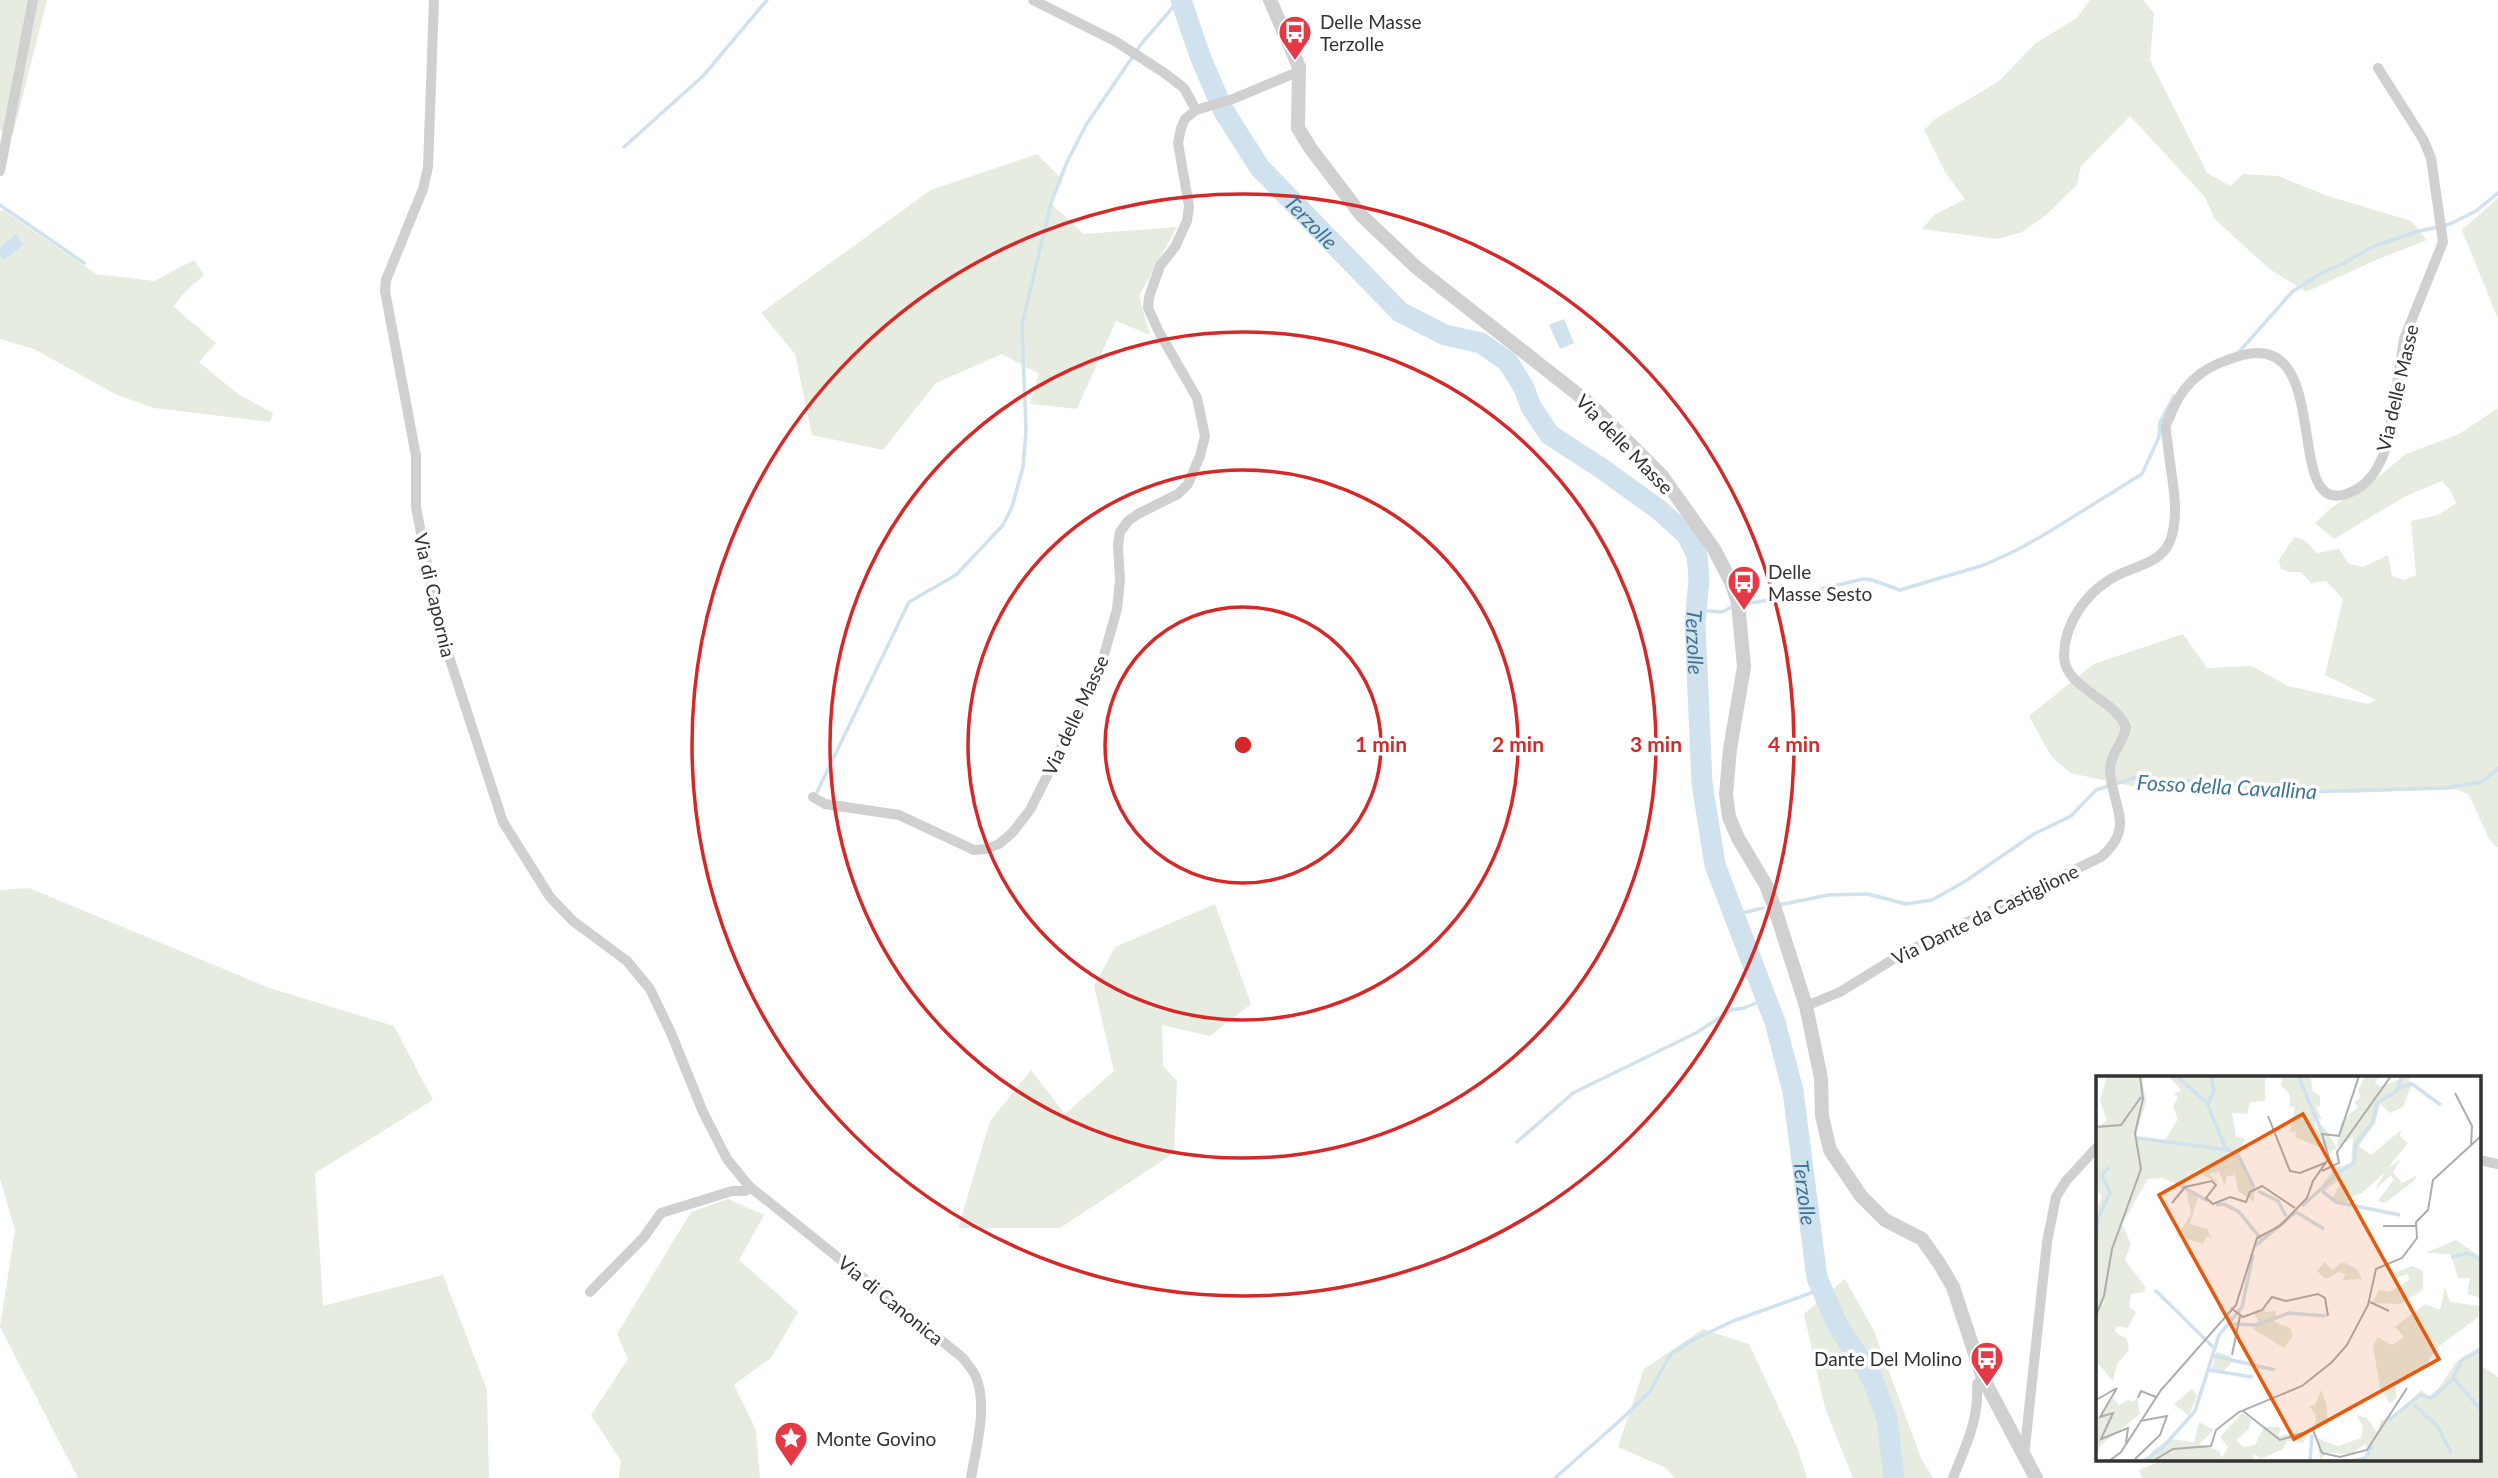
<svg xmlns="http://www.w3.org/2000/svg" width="2498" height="1478" viewBox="0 0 2498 1478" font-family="Lato,sans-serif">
<rect width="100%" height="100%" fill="#fff"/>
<path fill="#e6ecdf" d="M0 0H47L13 134 0 130Z
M2090 0H2143L2154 13 2150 60 2207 173 2230 186 2243 174 2278 176 2325 195 2411 221 2427 240 2376 260 2306 292 2268 268 2215 219 2204 196 2130 116 2081 166 2077 185 2046 215 2022 232 1997 239 1922 229 1934 215 1965 199 1945 172 1924 130 1935 119 1998 82 2036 43 2077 18Z
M1037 154 1063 180 1049 202 1084 234 1177 227 1139 296 1150 335 1116 321 1077 409 1030 404 1039 374 1002 354 936 383 883 450 812 435 795 354 761 313 931 190Z
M2498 198V319L2462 230Z
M3 210 96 274 154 281 194 260 204 275 186 291 173 306 216 343 199 362 238 394 273 413 270 422 154 408 117 395 34 349 0 339V211Z
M2498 408V848L2489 839 2469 795 2456 789 2349 793 2141 788 2070 773 2051 756 2029 716 2094 664 2183 634 2207 668 2252 666 2288 686 2368 704 2376 700 2325 675 2343 599 2326 581 2311 583 2301 572H2290L2281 569 2279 560 2294 537 2306 541 2317 553 2339 549 2349 564 2363 567 2388 555 2392 576 2404 580 2416 575 2411 521 2438 515 2456 503 2450 490 2442 481 2406 496 2334 539 2315 523 2332 507 2367 486 2406 454 2459 434Z
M29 888 269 988 394 1026 433 1100 315 1173 323 1306 443 1275 487 1390 489 1478H78L0 1327 15 1230 0 1179V890Z
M1215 904 1251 1004 1210 1036 1162 1025 1163 1066 1177 1081 1174 1153 1060 1228H958L990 1121 1031 1070 1065 1114 1114 1071 1094 986 1115 947Z
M728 1199 764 1215 739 1260 798 1312 771 1358 734 1385 756 1430 760 1478H619L621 1461 591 1415 628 1359 617 1334 691 1212Z
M1845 1279 1874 1331 1921 1458 1933 1478H1853L1825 1408 1804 1314Z
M1703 1329 1749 1344 1797 1447 1807 1478H1674L1666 1468 1618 1447 1644 1369Z
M2479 1364 2498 1377V1478H2142L2139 1470 2166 1459H2479Z"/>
<path fill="#cfe2ee" d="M16 234 23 245 4 260 0 255V247Z
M1564 319 1574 343 1560 349 1549 325Z"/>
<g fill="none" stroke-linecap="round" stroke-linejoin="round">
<path stroke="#cfe2ee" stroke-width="3.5" d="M624 147 703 76 767 0
M0 205 84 263
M2238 353 2292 292 2323 272 2343 264 2372 247 2416 232 2450 224 2476 211 2498 193
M1744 604 1784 598 1863 579 1872 580 1900 590 1984 565 2017 550 2047 533 2142 474 2159 437 2160 422 2174 396
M1696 610 1722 612 1733 606
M817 792 909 602 956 575 1003 525 1012 507 1023 467 1026 431 1022 325 1051 203 1067 162 1086 125 1142 43 1179 0
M1779 905 1828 895 1868 894 1906 904 1932 900 1964 882 2034 834 2071 816 2096 790 2134 778 2262 785 2299 792 2446 788 2481 782 2498 769
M1734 915 1763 908
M1517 1142 1573 1093 1696 1033 1731 1010 1744 1008 1766 999
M1555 1478 1625 1416 1651 1390 1670 1355 1691 1341 1733 1321 1822 1289"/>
<path stroke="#cfe2ee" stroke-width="21" id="s1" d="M1181 0 1200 56 1223 110 1260 168 1400 312 1445 335 1481 343 1508 362 1524 388 1531 407 1550 435 1601 468 1658 509 1687 535 1697 555 1699 579 1695 623 1702 783 1715 865 1775 1022 1793 1091 1817 1278 1838 1326 1871 1376 1887 1418 1894 1478"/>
<path stroke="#d0d0d0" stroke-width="10" d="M434 0 428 167 423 189 386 280 385 291 416 456V507L439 626 503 822 550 897 573 921 627 961 650 989 671 1033 703 1112 727 1159 749 1186 963 1358C967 1364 973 1370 976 1377 988 1407 976 1447 971 1478
M1033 0 1115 41 1163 72 1184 88 1196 110
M0 171 33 0
M813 797 825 804 899 815 974 850 987 849 999 844 1012 833 1030 810 1090 690 1104 655 1117 609 1120 580 1118 545 1120 532 1128 521 1138 514 1178 494 1188 484 1200 456 1205 436 1197 398 1159 332 1148 308 1149 297 1160 266 1175 247 1187 221 1189 206 1178 143 1181 128 1185 119 1196 110 1233 99 1300 71
M1806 1006 1840 992 1900 955 2101 857C2137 826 2111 806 2110 769 2110 754 2124 742 2126 727 2114 698 2062 687 2064 654 2065 624 2084 596 2109 580 2128 567 2161 565 2170 541 2181 513 2171 476 2168 447 2168 441 2165 432 2166 426 2167 421 2171 416 2172 411 2186 378 2209 364 2243 355 2339 331 2277 535 2357 489 2374 479 2383 459 2388 441L2404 339 2443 242 2431 158 2423 139 2378 68
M2479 1160 2498 1164
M590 1292 644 1237 661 1213 732 1191H745L749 1186
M2024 1456 2047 1242 2056 1197 2066 1181 2097 1147
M1953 1478C1966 1444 1979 1422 1977 1384L1983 1378"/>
<path stroke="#d0d0d0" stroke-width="14" d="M1270 0 1299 67 1298 128 1311 149 1362 216 1417 268 1590 404 1662 476 1714 549 1731 582 1738 602 1744 667 1730 749 1726 794 1729 817 1738 838 1766 885 1774 906 1806 1006 1821 1078 1822 1116 1830 1150 1861 1196 1885 1220 1922 1239 1939 1263 1953 1287 1983 1378 2036 1478"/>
</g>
<g fill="none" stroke="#d62828" stroke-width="3.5">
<circle cx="1243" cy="745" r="138"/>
<circle cx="1243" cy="745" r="275"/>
<circle cx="1243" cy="745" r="413"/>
<circle cx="1243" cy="745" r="551"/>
</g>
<defs>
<symbol id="bus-pin" viewBox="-11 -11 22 30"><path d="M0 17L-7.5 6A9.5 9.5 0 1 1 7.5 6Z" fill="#e63946" stroke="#fff"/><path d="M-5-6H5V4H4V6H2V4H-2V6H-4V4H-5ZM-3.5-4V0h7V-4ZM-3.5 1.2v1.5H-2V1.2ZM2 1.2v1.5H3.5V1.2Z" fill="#fff"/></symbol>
<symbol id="sight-pin" viewBox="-11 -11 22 30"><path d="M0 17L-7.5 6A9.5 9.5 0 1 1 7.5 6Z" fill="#e63946" stroke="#fff"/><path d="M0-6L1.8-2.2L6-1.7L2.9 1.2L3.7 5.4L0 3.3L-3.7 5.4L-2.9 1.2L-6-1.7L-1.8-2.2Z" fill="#fff"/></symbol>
</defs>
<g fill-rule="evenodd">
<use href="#bus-pin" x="1276" y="13" width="38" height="52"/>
<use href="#bus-pin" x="1725" y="563" width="38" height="52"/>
<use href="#bus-pin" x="1968" y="1339" width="38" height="52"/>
<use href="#sight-pin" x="772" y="1419" width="38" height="52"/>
</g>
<g text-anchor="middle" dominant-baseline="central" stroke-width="7" stroke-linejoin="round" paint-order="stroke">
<g font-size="19" fill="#333" stroke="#fff" text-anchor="start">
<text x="1320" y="21">Delle Masse<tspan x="1320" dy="22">Terzolle</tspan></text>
<text x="1768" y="571">Delle<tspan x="1768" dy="22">Masse Sesto</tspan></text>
<text x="1962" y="1358" text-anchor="end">Dante Del Molino</text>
<text x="816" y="1438">Monte Govino</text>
</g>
<g font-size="19" fill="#333" stroke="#fff">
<text transform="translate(2397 388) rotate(-77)">Via delle Masse</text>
<text transform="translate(1625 444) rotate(46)">Via delle Masse</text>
<text transform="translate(435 595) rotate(77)">Via di Capornia</text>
<text transform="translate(1075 715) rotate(-65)">Via delle Masse</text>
<text transform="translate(1985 914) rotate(-26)">Via Dante da Castiglione</text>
<text transform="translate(891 1300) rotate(39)">Via di Canonica</text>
</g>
<g font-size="21" font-style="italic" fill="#3f7597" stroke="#fff">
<text stroke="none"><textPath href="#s1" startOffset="261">Terzolle</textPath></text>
<text stroke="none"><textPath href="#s1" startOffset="872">Terzolle</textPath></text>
<text transform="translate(2227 786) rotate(3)">Fosso della Cavallina</text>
<text stroke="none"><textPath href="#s1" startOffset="1438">Terzolle</textPath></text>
</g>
</g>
<g transform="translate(2096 1076)">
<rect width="385" height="385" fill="#fff"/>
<path d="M11 0H51L46 4 50 25 40 60 62 65 70 63 82 43 77 31 82 21 78 18 85 14 72 0H169V25L154 26 151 38 136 37 140 61 149 62 142 80 159 111 158 126 142 115 138 93V99L130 101 129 110 123 96 113 98 124 108 99 95 87 110 66 102 52 103 26 148 35 168 29 184 50 212 48 216 35 218 33 231 40 236 32 252 20 250 19 256 31 263 33 274 21 288 17 305 0 285V136L6 119 0 116V53L11 44 4 25ZM187 0H215L216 14 224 20V30L220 31 226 43H219V53L228 51 241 72 245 46 262 31 258 26 265 21 262 14 269 0H282L279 7 285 11 311 0 316 8 307 31 294 37 284 28 279 47 263 70 275 79 305 54 304 60 312 67 291 93 305 83 297 96 306 107 291 115 321 99 318 105 289 127 282 125 298 103 295 99 279 114 289 96 266 117 256 120 254 114 252 126 236 124 248 99 229 115 223 113 239 92 255 87 257 61 235 76 199 61 201 55 194 56 199 31 194 30 193 18 185 9ZM90 113 102 122 94 148 111 153 116 163 111 160 107 168 81 160 95 138ZM360 164 385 181V222L371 218 374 202H362L355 178 330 177ZM229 186 236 194 247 186 261 193 266 203 247 204 249 198 243 196 230 203 221 195ZM317 190 327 195V214L305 228 276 227 283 214 294 216 313 204 312 198 298 202 296 198ZM349 211 354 226 385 230V239L341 272 328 291 300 310V322L294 328 284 312 277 269 282 261 296 269 308 261 299 251 329 228 344 234ZM169 232V236L180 235 179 246 194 252 197 260 188 272 157 253 162 244 157 236ZM385 270V385H240L268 381 273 374 269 368 255 378 231 377 224 384 221 362 242 370 265 362 267 350 260 339 271 342 281 356 285 345 305 335 325 314 333 320 342 313 361 285ZM121 276 135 280V288L126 296 115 295ZM96 313 101 319 93 340 78 328ZM225 314 230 326 233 356 231 348 219 351 220 339 213 330 219 329ZM41 321 44 338 4 370 0 381 2 343 17 322 23 329 32 324 38 326ZM146 337 155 343 153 353 140 364 147 371 159 369 168 351H184L183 360 211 355V359L207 367 191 365 187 373 165 383 158 378 157 385 53 384 56 375 73 363 98 366 103 346 118 354 103 368 123 375 126 381 132 371 124 361Z" fill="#e6ecdf"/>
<path fill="none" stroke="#cfe2ee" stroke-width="3.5" d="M80 0 111 27 129 71 143 81 158 111M202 0 226 56M302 12 316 8 345 29M111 30 118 14 115 0M42 62 132 74M242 91 244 96 258 87 260 68 277 46 281 27 301 15 306 0M80 107 112 125M162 115 182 125 190 140M226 115 240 126 304 139M120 129 128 128 143 136 166 164M206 130 244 96M200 136 228 153M0 163 2 142 14 117 6 99 13 91M159 170 200 136M355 181 372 177 385 184M59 214 119 273M134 248 161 249 193 237 230 240M118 280 179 294M113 294 157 301M358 303 385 334M318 328 342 351 355 377M293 344 324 319 336 322 355 305 366 284 385 274M48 385 67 371 99 335 123 259 146 231 157 179M214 385 216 359M258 385 269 382 277 369"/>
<path fill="none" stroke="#adadad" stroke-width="2" d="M359 17 376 50 375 70M172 40 194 95 204 97 229 87M0 51 25 49 45 21M226 95 243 87 241 76 295 0M76 127 89 111 116 105 120 109 110 122 117 128 134 121 150 126 154 116 166 110 199 132M287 150H320M274 226 293 235M135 232 147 241 166 234 176 221 190 225 222 218 229 222 232 240M0 239 8 220 16 173 45 93 39 57 47 23 44 0M136 279 144 240M21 312 4 341 17 337 5 363 32 352 30 367M42 322 45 315 60 321M0 324 21 312M147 335 184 364 217 354 226 377 244 381 271 374 311 312M39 383 64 359 71 340 44 345M13 385 25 376 65 314 140 229 161 162 184 150 211 122 217 105 233 82 226 58 243 60 263 0M57 385 77 373 115 370 120 354 143 336 206 310 236 286 251 269 272 229 280 193 306 182 321 162 320 146 332 134 337 104 385 60"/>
<path fill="#e8590c" fill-opacity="0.15" stroke="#e8590c" stroke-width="3.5" d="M207 38 343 283 198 363 63 119Z"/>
<rect width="385" height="385" fill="none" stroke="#333" stroke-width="3.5"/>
</g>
<circle cx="1243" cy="745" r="10" fill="#d62828" stroke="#fff" stroke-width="3.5"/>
<g font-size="21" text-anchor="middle" font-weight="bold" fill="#d62828" stroke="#fff" stroke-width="7" stroke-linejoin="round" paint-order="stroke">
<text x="1381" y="752">1 min</text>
<text x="1518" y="752">2 min</text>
<text x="1656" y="752">3 min</text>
<text x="1794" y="752">4 min</text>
</g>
</svg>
